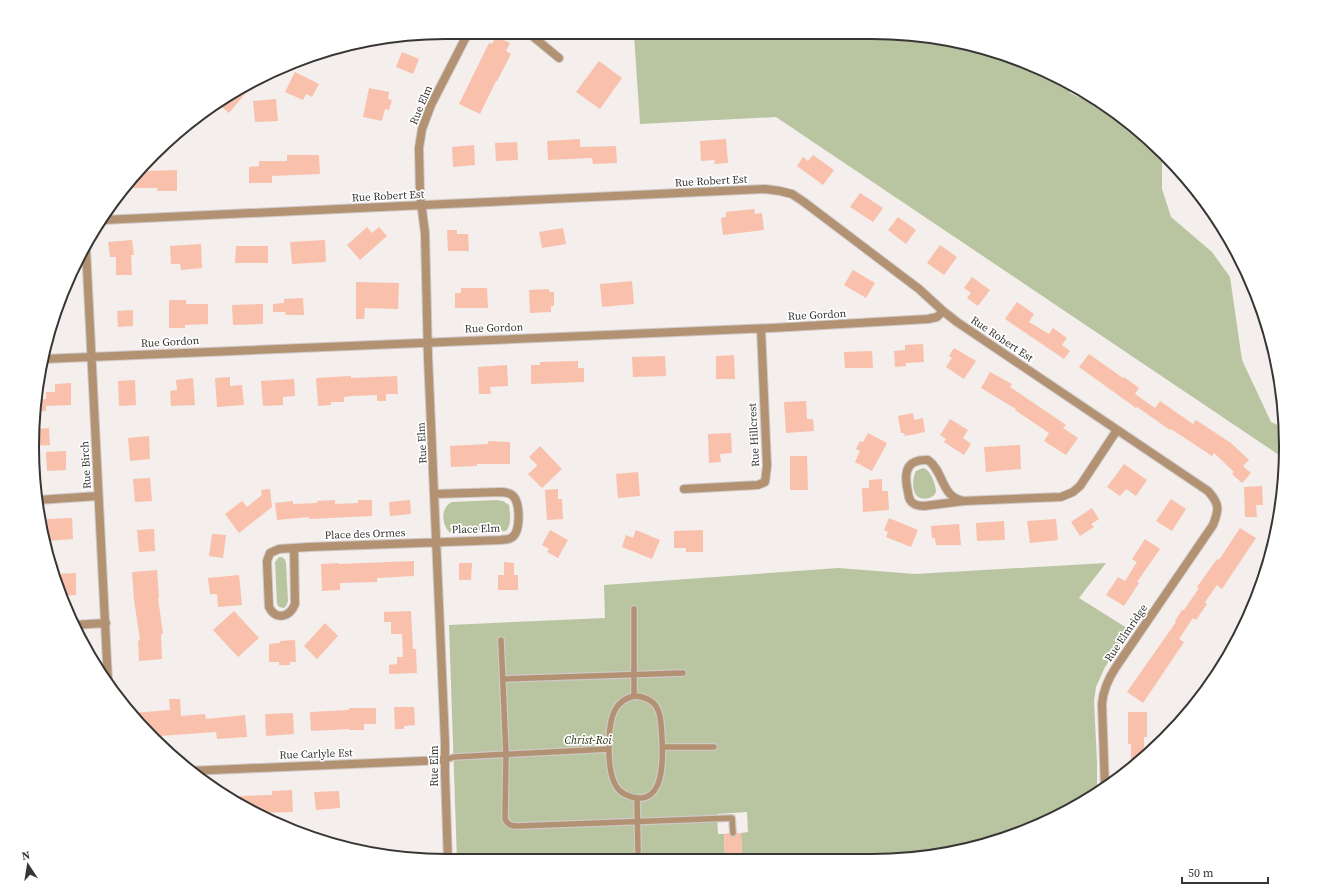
<svg xmlns="http://www.w3.org/2000/svg" width="1318" height="893" viewBox="0 0 1318 893" font-family="'Source Serif 4',serif">
<rect width="100%" height="100%" fill="#f4eeec"/>
<path fill="#b9c4a0" fill-rule="evenodd" d="M871 32 952 40 1055 75 1066 81 1070 93 1120 116 1164 153 1168 157 1162 162V189L1171 217 1212 252 1230 277 1242 360 1271 422 1284 428 1286 446 1285 459 776 117 640 124 634 34Z
M923 468C931 470 936 485 936 492 934 496 932 497 929 498 911 503 911 481 916 471Z
M497 500 503 501 509 505C510 514 512 524 506 531L452 534C442 528 439 508 452 502Z
M279 557C283 557 285 558 286 563L288 601 286 606 284 608 279 607 277 604 275 562Z
M1106 563 1079 598 1130 630 1105 667 1096 687 1094 701 1097 762V794L1030 829 953 853 872 861H457L449 625 605 618 604 585 838 568 915 574ZM747 812 748 832 741 833 742 855 725 856 724 834H718L717 814Z"/>
<path fill="#f9c0ac" d="M496 36 510 43 506 51 511 54 497 81H496L480 114 459 104 489 43 492 44Z
M402 52 419 59 413 74 396 67Z
M599 61 622 78 600 109 576 92Z
M295 72 319 84 312 97 306 94 303 100 285 92Z
M254 83 229 113 216 102Z
M369 88 389 92 388 99 392 100 389 110 385 109 382 121 363 117Z
M276 99 278 121 255 122 253 101Z
M580 139V147L616 146 617 163 593 164 592 158 548 160 547 141Z
M726 139 728 163 714 164 715 160 701 161 700 141Z
M517 142 518 160 496 161 495 143Z
M474 145 475 165 453 167 452 147Z
M287 155H319L320 174 272 176V183H249V167L259 166V161H287Z
M813 155 834 170 823 185 797 166 803 157 808 161Z
M145 163V171L177 170V191H158L157 188H123Z
M860 193 883 208 873 222 850 207Z
M754 209 755 214 762 213 764 230 723 235 721 218 726 217V212Z
M898 217 916 230 906 244 888 230Z
M367 227 372 233 379 227 387 236 360 260 347 245Z
M563 228 566 244 542 248 539 232Z
M447 230H457V234H468L469 251H448Z
M132 240 134 255H131L132 275H116V257H110L108 242Z
M325 240 326 262 292 264 290 242Z
M201 244 202 268 181 270 180 264H171L170 246Z
M940 245 957 257 944 275 927 263Z
M236 246H268V263H235Z
M853 270 875 283 866 298 844 285Z
M972 277 990 290 978 306 967 298 971 293 964 288Z
M632 281 634 304 602 307 600 284Z
M356 282 399 283 398 309 365 308 364 319H356Z
M461 288H487L488 308H455V293H461Z
M549 289V292H554V306H551V312L530 313 529 290Z
M303 298 304 315H286L285 312H273V304L284 303V299Z
M169 300H186V304H208V324L185 325V328H169Z
M1017 302 1034 314 1029 322 1049 334 1053 328 1067 338 1062 345 1070 351 1064 359 1005 319Z
M263 304V324L233 325 232 305Z
M133 310V326L118 327 117 311Z
M923 344 924 362 906 363V366L895 367 894 351 905 350V345Z
M954 348 976 361 964 379 946 367 952 358 949 356Z
M872 351 873 368H845L844 352Z
M1089 354 1123 378 1124 377 1139 388 1135 394 1155 408 1160 401 1193 424 1196 420 1231 443 1249 460 1243 466 1251 473 1242 483 1232 474 1234 472 1214 453 1212 456 1171 429 1170 430 1137 407 1136 408 1079 367Z
M734 355 735 379H716V356Z
M665 356 666 376 633 377 632 357Z
M578 361V368H584V382L531 384V365H540V362Z
M507 365 508 386 490 387 491 394H479L478 367Z
M990 372 1012 384 1010 387 1066 425 1063 428 1078 438 1066 455 1044 441 1049 433 1015 410 1016 409 981 388Z
M351 376V378L397 376 398 394H386V401H377V395L352 396 344 397V402H331V405L318 406 316 378Z
M230 377V386L242 385 244 405 217 407 215 378Z
M193 378 195 405 171 406 170 391 177 390 176 380Z
M294 379 295 396 283 397V405L263 406 261 381Z
M135 380 136 405 119 406 118 381Z
M71 383V405L46 406V392H55V384Z
M36 399H46V411H34Z
M806 401 807 419H813L814 431 786 433 784 402Z
M913 413 914 420 923 418 925 432 905 436 904 433H901L898 416Z
M950 419 968 430 963 438 971 444 964 455 944 442 946 439 940 435Z
M49 428 50 445 35 446 34 429Z
M731 433 732 453 720 454 721 462 709 463 708 434Z
M868 433 887 443 872 471 855 462 860 451 856 449 860 441 863 442Z
M149 436 150 459 130 461 128 438Z
M488 441 510 442V464H477V466L451 467 450 446 488 444Z
M1020 445 1021 469 986 472 984 447Z
M540 446 562 469 542 488 528 474 538 465H537L529 457Z
M66 451V470L47 471 46 452Z
M790 456H807L808 490H790Z
M1124 464 1147 480 1136 496 1126 489 1120 496 1107 487Z
M638 472 640 496 618 498 616 474Z
M150 478 152 501 135 502 133 479Z
M882 479V491H888L889 510 863 512 862 488H869V480Z
M1262 486 1263 505H1256L1257 517H1245L1244 487Z
M270 489 272 507 239 533 225 514 242 501 247 507 262 495 261 490Z
M558 489V499H562L563 519 547 520 545 490Z
M1171 499 1186 509 1172 531 1156 521Z
M335 500V504L358 503V500H372V516L309 519V517L277 520 275 503 293 501V504L317 503V501Z
M410 500 411 514 390 516 389 502Z
M1092 508 1099 519 1091 524 1094 527 1080 536 1071 522Z
M72 518 73 539 48 541 47 519Z
M889 518 918 530 911 547 886 537 888 532 884 530Z
M1056 519 1058 540 1030 543 1027 521Z
M1004 521 1005 540 977 541 976 523Z
M959 524 961 545H936L935 538H932L931 526Z
M1240 528 1256 538 1222 589 1217 585 1205 602 1207 604 1196 620 1193 618 1179 639 1184 642 1143 703 1127 692 1176 622 1175 621 1182 610H1184L1199 588 1197 587 1217 559 1219 560Z
M154 529 155 551 139 552 137 530Z
M550 530 568 540 558 558 547 552 549 549 542 545Z
M636 530 660 540 652 559 622 547 626 535 633 538Z
M703 530V552H686V548H674V531Z
M212 534 226 535 223 558 209 556Z
M1145 539 1160 549 1137 582 1139 583 1124 606 1106 595 1118 577 1125 581 1137 562 1132 559Z
M414 561V576L377 578V582L340 583V590L322 591 321 564 339 563V564Z
M504 562 514 563V575H518V590H498V575H504Z
M459 563H472L471 580H459Z
M157 570 159 598H158L163 634H161L162 659 139 661 138 641 140 640 134 600 132 572Z
M76 573V595L61 596 58 588 57 574Z
M239 575 242 605 218 607 217 594H210L208 578Z
M234 611 259 638 238 657 213 630Z
M411 611 413 649H416L417 673 389 674V665L397 664V657H403L402 634H391V622H384V612Z
M325 623 338 636 317 659 304 646Z
M295 640 296 662H290V665H279V662H269V644L280 643V641Z
M169 699H180L181 716 205 714 206 719 245 715 247 737 217 739 216 732 160 736V746L154 740 133 713 170 710Z
M394 707H414L415 725 404 726V729H395Z
M349 708H376V724H364V730H349V729L311 731 310 712 349 710Z
M1128 712H1147V737H1144V757L1131 767V744H1128Z
M293 713 294 734 266 736 265 714Z
M292 790 293 812 255 813 230 797 238 796 272 795V791Z
M339 791 340 808 316 810 314 792Z
M729 833 730 836 733 837 736 836 737 833H741L742 855 725 856 724 834Z"/>
<g fill="none" stroke-linecap="round" stroke-linejoin="round">
<defs>
<path id="service" d="M501 640 506 754 505 819C508 825 511 826 518 826L732 818 733 833
M503 679 683 673
M634 696C643 696 653 700 657 708 662 716 661 728 662 738 663 758 665 806 632 797 624 795 617 790 614 782 607 766 607 725 615 710 619 702 626 698 634 696Z
M634 696V609
M662 747H714
M445 760 454 757 609 749
M637 798 638 852"/>
<path id="minor" d="M531 35 559 58
M103 220 765 189 780 191 792 194 804 202 919 289 943 311 957 322 1208 491C1220 504 1219 510 1213 525L1116 667C1108 679 1103 690 1102 704L1105 789
M86 249 108 681
M43 359 772 328 928 319 937 317 943 311
M684 489 758 485 765 482 767 466 761 329
M38 500 98 496
M964 501C941 498 944 471 928 460 908 459 904 470 907 487 908 491 908 496 910 500 913 505 919 506 924 506L964 501 1061 497 1073 492 1080 486 1117 430
M294 548 295 604C290 617 276 621 269 607L267 561 270 553 279 549 309 547 501 540C504 539 508 540 511 538 521 533 520 505 514 497 511 493 506 492 500 492L435 494
M74 625 106 623
M189 771 445 760
M448 861 445 773V742L428 357 425 233 420 194 419 148 422 129 431 105 467 35"/>
</defs>
<use href="#service" stroke="#cec9c7" stroke-width="8"/>
<use href="#minor" stroke="#cec9c7" stroke-width="10"/>
<use href="#service" stroke="#b29272" stroke-width="5.5"/>
<use href="#minor" stroke="#b29272" stroke-width="8"/>
</g>
<g text-anchor="middle" dominant-baseline="central" stroke-width="3.5" stroke-linejoin="round" paint-order="stroke">
<g font-size="11" fill="#383635" stroke="#fff">
<text transform="translate(421 105) rotate(-67)">Rue Elm</text>
<text transform="translate(711 181) rotate(-3)">Rue Robert Est</text>
<text transform="translate(388 196) rotate(-3)">Rue Robert Est</text>
<text transform="translate(817 315) rotate(-3)">Rue Gordon</text>
<text transform="translate(494 328) rotate(-2)">Rue Gordon</text>
<text transform="translate(1002 339) rotate(34)">Rue Robert Est</text>
<text transform="translate(170 342) rotate(-3)">Rue Gordon</text>
<text transform="translate(754 435) rotate(-93)">Rue Hillcrest</text>
<text transform="translate(422 443) rotate(-93)">Rue Elm</text>
<text transform="translate(86 465) rotate(-93)">Rue Birch</text>
<text transform="translate(476 529) rotate(-2)">Place Elm</text>
<text transform="translate(365 534) rotate(-2)">Place des Ormes</text>
<text transform="translate(1126 633) rotate(-56)">Rue Elmridge</text>
<text transform="translate(316 754) rotate(-2)">Rue Carlyle Est</text>
<text transform="translate(434 766) rotate(-90)">Rue Elm</text>
</g>
<g font-size="11" font-style="italic" fill="#242d06" stroke="#fff">
<text x="588" y="740">Christ-Roi</text>
</g>
</g>
<path d="M0 0H1318V893H0ZM446 39H872A407 407 0 0 1 1279 446V447A407 407 0 0 1 872 854H446A407 407 0 0 1 39 447V446A407 407 0 0 1 446 39Z" fill="#fff" fill-rule="evenodd"/>
<path fill="none" stroke="#383635" stroke-width="2" d="M446 39H872A407 407 0 0 1 1279 446V447A407 407 0 0 1 872 854H446A407 407 0 0 1 39 447V446A407 407 0 0 1 446 39Z"/>
<g transform="translate(28 865) rotate(348)" stroke="#ffffff" stroke-width="3" paint-order="stroke">
<path d="M0-3L7 15L0 10L-7 15Z" fill="#383635"/>
<text y="-6" font-size="11" font-weight="bold" text-anchor="middle" fill="#383635">N</text>
</g>
<path d="M1182 877v6h86v-6" fill="none" stroke="#383635" stroke-width="2"/>
<text x="1188" y="877" font-size="12" fill="#383635" stroke="#ffffff" stroke-width="3" paint-order="stroke">50 m</text>
</svg>
